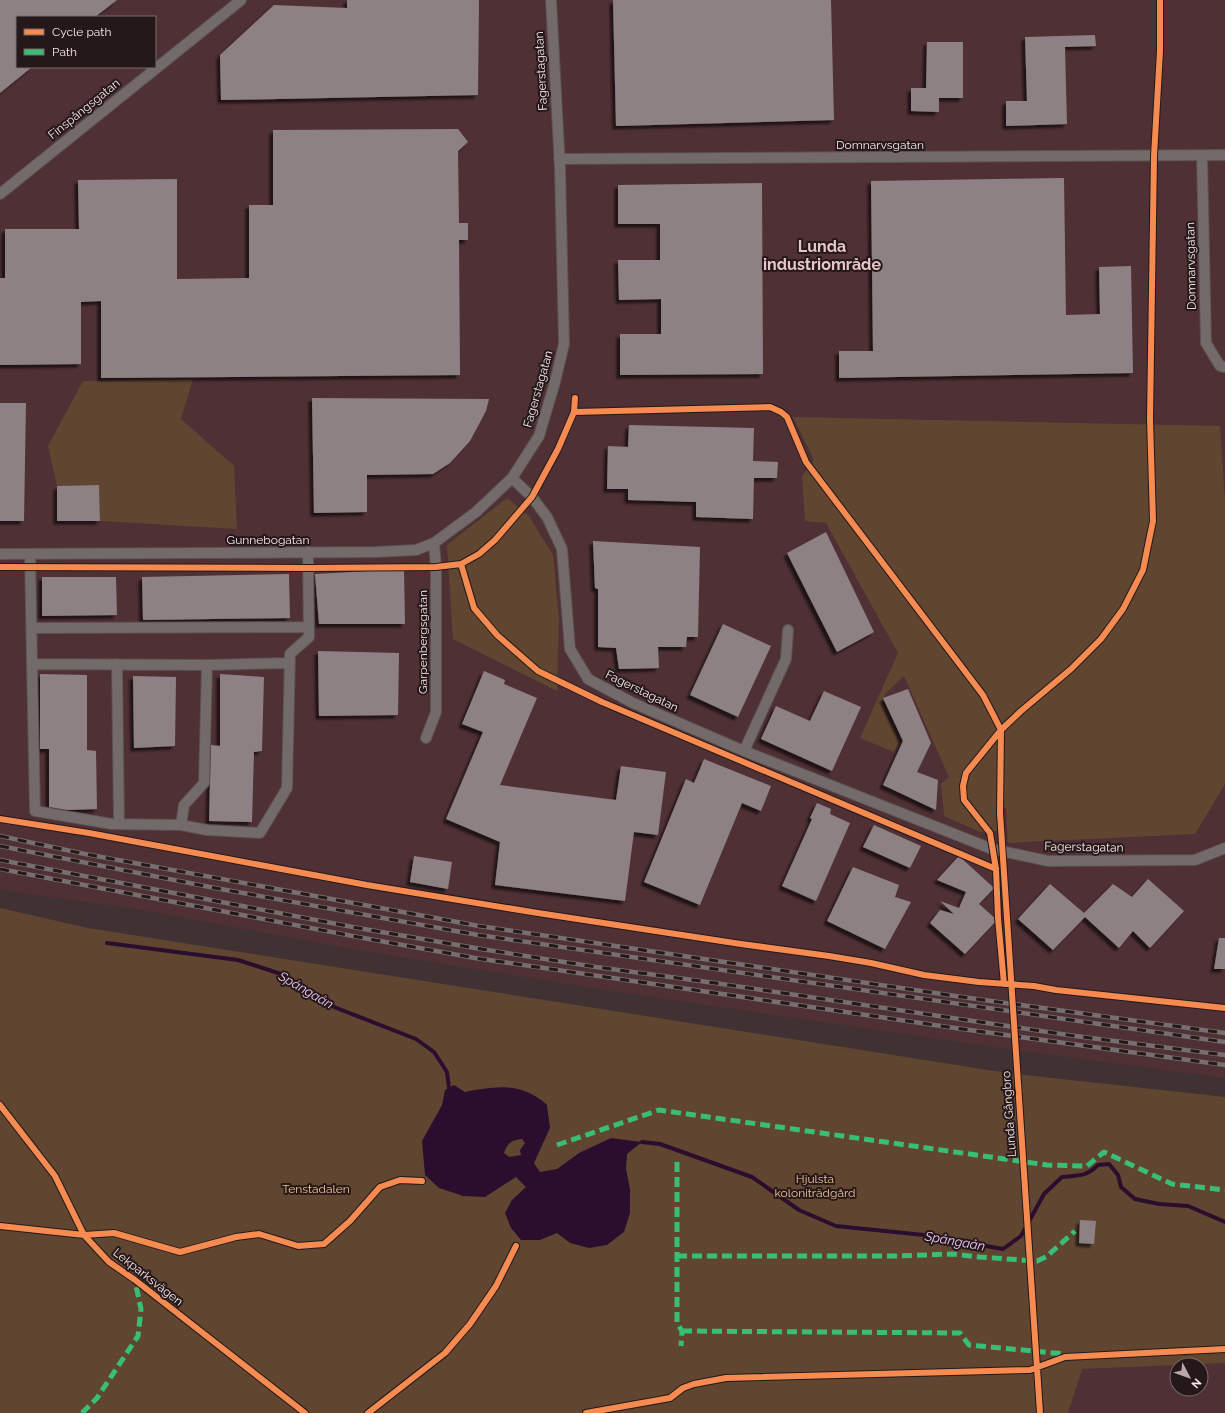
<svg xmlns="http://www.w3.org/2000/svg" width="1225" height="1413" viewBox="0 0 1225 1413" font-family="Raleway,sans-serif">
<defs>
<filter id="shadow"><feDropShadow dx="-3.5" dy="3.5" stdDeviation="1" flood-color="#0009"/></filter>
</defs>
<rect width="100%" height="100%" fill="#403133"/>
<path fill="#4f3034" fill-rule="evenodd" d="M0 0H1225V1078L1006 1049 597 989 351 949 136 909 0 890ZM17 17H155V67H17Z
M1206 1363H1225V1413H1068L1082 1369ZM1177 1365H1201V1389H1177Z"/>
<path fill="#604631" d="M193 379 181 419 234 466 237 529 100 521 99 485 57 486 48 446 83 381Z
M793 417 1220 426 1225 501V784L1195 834 1008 843 1006 808 996 810 997 831 980 832 944 816 941 784 949 777 904 676 885 694 881 704 899 741 894 752 860 738 898 653 826 523 805 521 802 476 814 460Z
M507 498 529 516 553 555 559 619 557 691 453 639 447 545Z
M0 908 88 928 1007 1073 1225 1097V1363L1082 1369 1068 1413H0Z"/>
<path fill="#2b0e2e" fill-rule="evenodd" d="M454 1085 465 1092C496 1086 522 1082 547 1105L550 1128 534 1163 540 1172 557 1169 579 1153 611 1138 642 1142 627 1154 626 1169 630 1189V1213L624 1232 607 1245 589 1248 570 1243 557 1233 540 1240H521L511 1228 505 1213 512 1200 526 1187 516 1177 485 1197 463 1196 439 1188 425 1175 422 1141 442 1105 445 1090ZM522 1139 525 1143 520 1150 521 1155 509 1157 504 1153C507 1143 512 1140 522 1139Z"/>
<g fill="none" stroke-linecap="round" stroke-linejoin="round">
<path stroke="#2b0e2e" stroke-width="4" d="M107 943 238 960 284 975 334 1007 416 1039 434 1052 447 1072 449 1088
M642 1142 660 1144 752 1177 799 1210 836 1226 924 1235 1003 1249 1021 1236 1044 1194 1062 1177C1079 1175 1086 1177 1098 1165L1109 1164 1118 1175 1121 1187 1135 1199 1159 1204 1188 1206 1225 1222"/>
</g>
<path fill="#8d8184" filter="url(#shadow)" d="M0 0H117L95 17H17V67H32L0 93Z
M347 0H479L478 95 221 100 220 55 274 5 347 8Z
M613 0H831L834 120 616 126Z
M1095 35 1096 46 1065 47 1067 124 1006 126V101H1027L1025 37Z
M927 42H963V98H939V112L911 111V88H926Z
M458 129 468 142 458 151 459 223H468V240H459L460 375 101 378V301L81 302V364L0 365V278H5V229H79L78 180 177 179V279L249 278V205H273V130Z
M1064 178 1066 315 1100 314 1099 267 1131 266 1133 373 839 378V351H873L871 181Z
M762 183 763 374 620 375V334H661V299L619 300 618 260H660V224H618V185Z
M312 398 489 399 486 411 470 441 450 463 433 474 367 475V512L314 513Z
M0 403H26L24 521H0Z
M629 425 754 428 753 461 778 462 777 478H754L753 519 696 517V502L628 500V489H607L608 446 628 447Z
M99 485 100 521H57V486Z
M826 532 874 632 837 652 787 553Z
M593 541 700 547 698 637H687L686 647H658L659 668 619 669 616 648 598 647V589L595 588Z
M404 569 405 624H319L315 574Z
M289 574 290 618 143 620 142 577Z
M42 577H116L117 615 42 616Z
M723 624 771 646 738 717 690 695Z
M318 651 399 653 398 715 319 716Z
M484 671 505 680 504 684 537 698 500 785 616 800 621 766 666 772 658 835 634 832 625 901 495 885 500 842 446 819 483 732 462 724Z
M40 674 87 675V750L96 751 97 809 68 810 49 807V749H40Z
M220 674 264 677 262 751 254 752 252 822 209 821 211 745 220 746Z
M133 676 176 677 175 746 134 748Z
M908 689 931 743 917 772 938 780 936 810 883 785 903 741 883 698Z
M824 691 861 707 832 771 761 739 776 706 810 721Z
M704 759 771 786 761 811 742 803 700 905 644 882 686 779 694 783Z
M817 803 831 809 830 814 850 823 816 901 782 886 812 819 810 818Z
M874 825 921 846 910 868 863 847Z
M414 856 452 862 448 889 410 882Z
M959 856 994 888 979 904 997 920 965 954 930 923 940 910 954 914 940 901 959 908 966 892 937 880Z
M853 867 899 885 895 897 911 902 885 949 827 921Z
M1148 879 1184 911 1150 948 1133 931 1119 948 1085 917 1053 950 1018 919 1050 884 1084 913 1113 884 1132 897Z
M1219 938H1225V969H1214Z
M1080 1220 1096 1221 1094 1244 1079 1243Z"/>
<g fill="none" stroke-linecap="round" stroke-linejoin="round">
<defs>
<path id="minor" d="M1202 156 1206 343 1220 366 1225 367
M559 159 1225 155
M0 194 241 0
M512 478 532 497 547 517 562 549 570 649 588 679 633 703 744 751 992 849 1048 861 1195 860 1225 848
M0 554 376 552 416 550 434 543 476 512 512 478 539 436 555 382 564 344 560 168 551 0
M30 554 32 664
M32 628 309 627
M290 663 207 665 204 783 184 805 181 825 207 830 260 833 287 788 290 654 309 637 308 552
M117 664 119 824
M426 738 436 712V567L434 543
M744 751 786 659 788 630
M181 825 112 824 35 811 32 664 207 665"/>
</defs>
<use href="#minor" stroke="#5c5051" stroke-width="12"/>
<use href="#minor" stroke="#726b6a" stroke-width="10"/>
<defs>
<path id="rail" d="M0 836 85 854 479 926 962 997 1225 1033
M0 846 215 888 478 935 1225 1042
M0 860 358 928 475 948 596 967 715 983 1075 1036 1225 1055
M0 869 358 937 475 958 955 1028 1225 1065"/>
</defs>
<use href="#rail" stroke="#776f6f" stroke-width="4.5"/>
<use href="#rail" stroke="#241819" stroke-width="3" stroke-dasharray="9" stroke-linecap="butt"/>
<path stroke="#3abd76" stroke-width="5" stroke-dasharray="10 5" stroke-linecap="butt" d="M557 1145 659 1110 1047 1165 1087 1166 1104 1152 1172 1184 1225 1190
M677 1162V1323L682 1331 681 1346
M677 1256H898L952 1254 979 1257 1037 1261 1046 1257 1075 1231
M682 1331 960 1333 969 1345 1065 1354
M82 1413 97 1398 138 1336 141 1309 135 1281"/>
<defs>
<path id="cycleway" d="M575 398 574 412 770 407 781 412 787 417 806 462 983 695 1001 730 1000 813 1040 1413
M461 564 474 608 497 635 538 671 602 702 996 869
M0 567 308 568 436 567 461 564 479 554 495 540 532 497 558 449 574 412
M0 819 89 833 367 885 538 913 741 944 829 956 871 963 924 975 979 982 1034 986 1056 990 1225 1008
M1004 984 998 918 996 869 990 833 964 800 963 786 966 773 1001 730 1021 711 1071 669 1101 639 1123 609 1143 570 1153 521 1150 419 1154 156 1160 51V0
M0 1105 55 1176 84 1235 109 1262 135 1280 305 1413
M0 1226 84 1235 114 1233 180 1252 236 1237 259 1234 298 1246 324 1244 350 1221 380 1187 400 1180 422 1181
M368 1413 445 1353 470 1324 496 1286 516 1246
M586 1413 670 1398 683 1388 694 1384 726 1378 1030 1370 1065 1357 1225 1349"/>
</defs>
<use href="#cycleway" stroke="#241819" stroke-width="8"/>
<use href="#cycleway" stroke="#f68b52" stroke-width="6"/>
</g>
<g text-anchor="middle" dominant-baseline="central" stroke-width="4" stroke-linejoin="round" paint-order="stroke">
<g font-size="12" fill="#fae8ea" stroke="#241819">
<text transform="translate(541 71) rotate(-93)">Fagerstagatan</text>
<text transform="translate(84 109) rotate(-39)">Finspångsgatan</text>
<text x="880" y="145">Domnarvsgatan</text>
<text transform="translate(1191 266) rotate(-91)">Domnarvsgatan</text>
<text transform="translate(538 389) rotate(-74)">Fagerstagatan</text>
<text x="268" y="540">Gunnebogatan</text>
<text transform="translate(423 642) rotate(-90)">Garpenbergsgatan</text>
<text transform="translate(642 691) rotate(26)">Fagerstagatan</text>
<text transform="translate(1084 847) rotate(1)">Fagerstagatan</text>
<text transform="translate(1009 1114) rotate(-94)">Lunda Gångbro</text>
<text transform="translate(148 1277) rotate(38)">Lekparksvägen</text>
</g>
<g font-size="12" fill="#f7c396" stroke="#241819">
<text x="815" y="1179">Hjulsta<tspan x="815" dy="14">koloniträdgård</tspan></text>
<text x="316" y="1189">Tenstadalen</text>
</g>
<g font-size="13" font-style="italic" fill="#f3c7fa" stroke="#241819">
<text transform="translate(306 990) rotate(30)">Spångaån</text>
<text transform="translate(955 1241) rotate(10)">Spångaån</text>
</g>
<g font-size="16" font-weight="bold" fill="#e7c5c8" stroke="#241819">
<text x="822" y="246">Lunda<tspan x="822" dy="18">industriområde</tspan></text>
</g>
</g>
<rect x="16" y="16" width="140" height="52" fill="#241819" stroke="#7a6b6d"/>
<rect x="24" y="29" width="20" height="6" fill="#f68b52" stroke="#7a6b6d"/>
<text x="52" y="36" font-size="12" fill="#fae8ea">Cycle path</text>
<rect x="24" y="49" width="20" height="6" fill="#3abd76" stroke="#7a6b6d"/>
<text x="52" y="56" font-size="12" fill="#fae8ea">Path</text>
<g transform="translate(1189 1377) rotate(131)"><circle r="19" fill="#241819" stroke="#7a6b6d"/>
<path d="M0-3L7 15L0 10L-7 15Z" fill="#b9a8aa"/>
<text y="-6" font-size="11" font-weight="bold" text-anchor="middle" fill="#fae8ea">N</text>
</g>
</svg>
